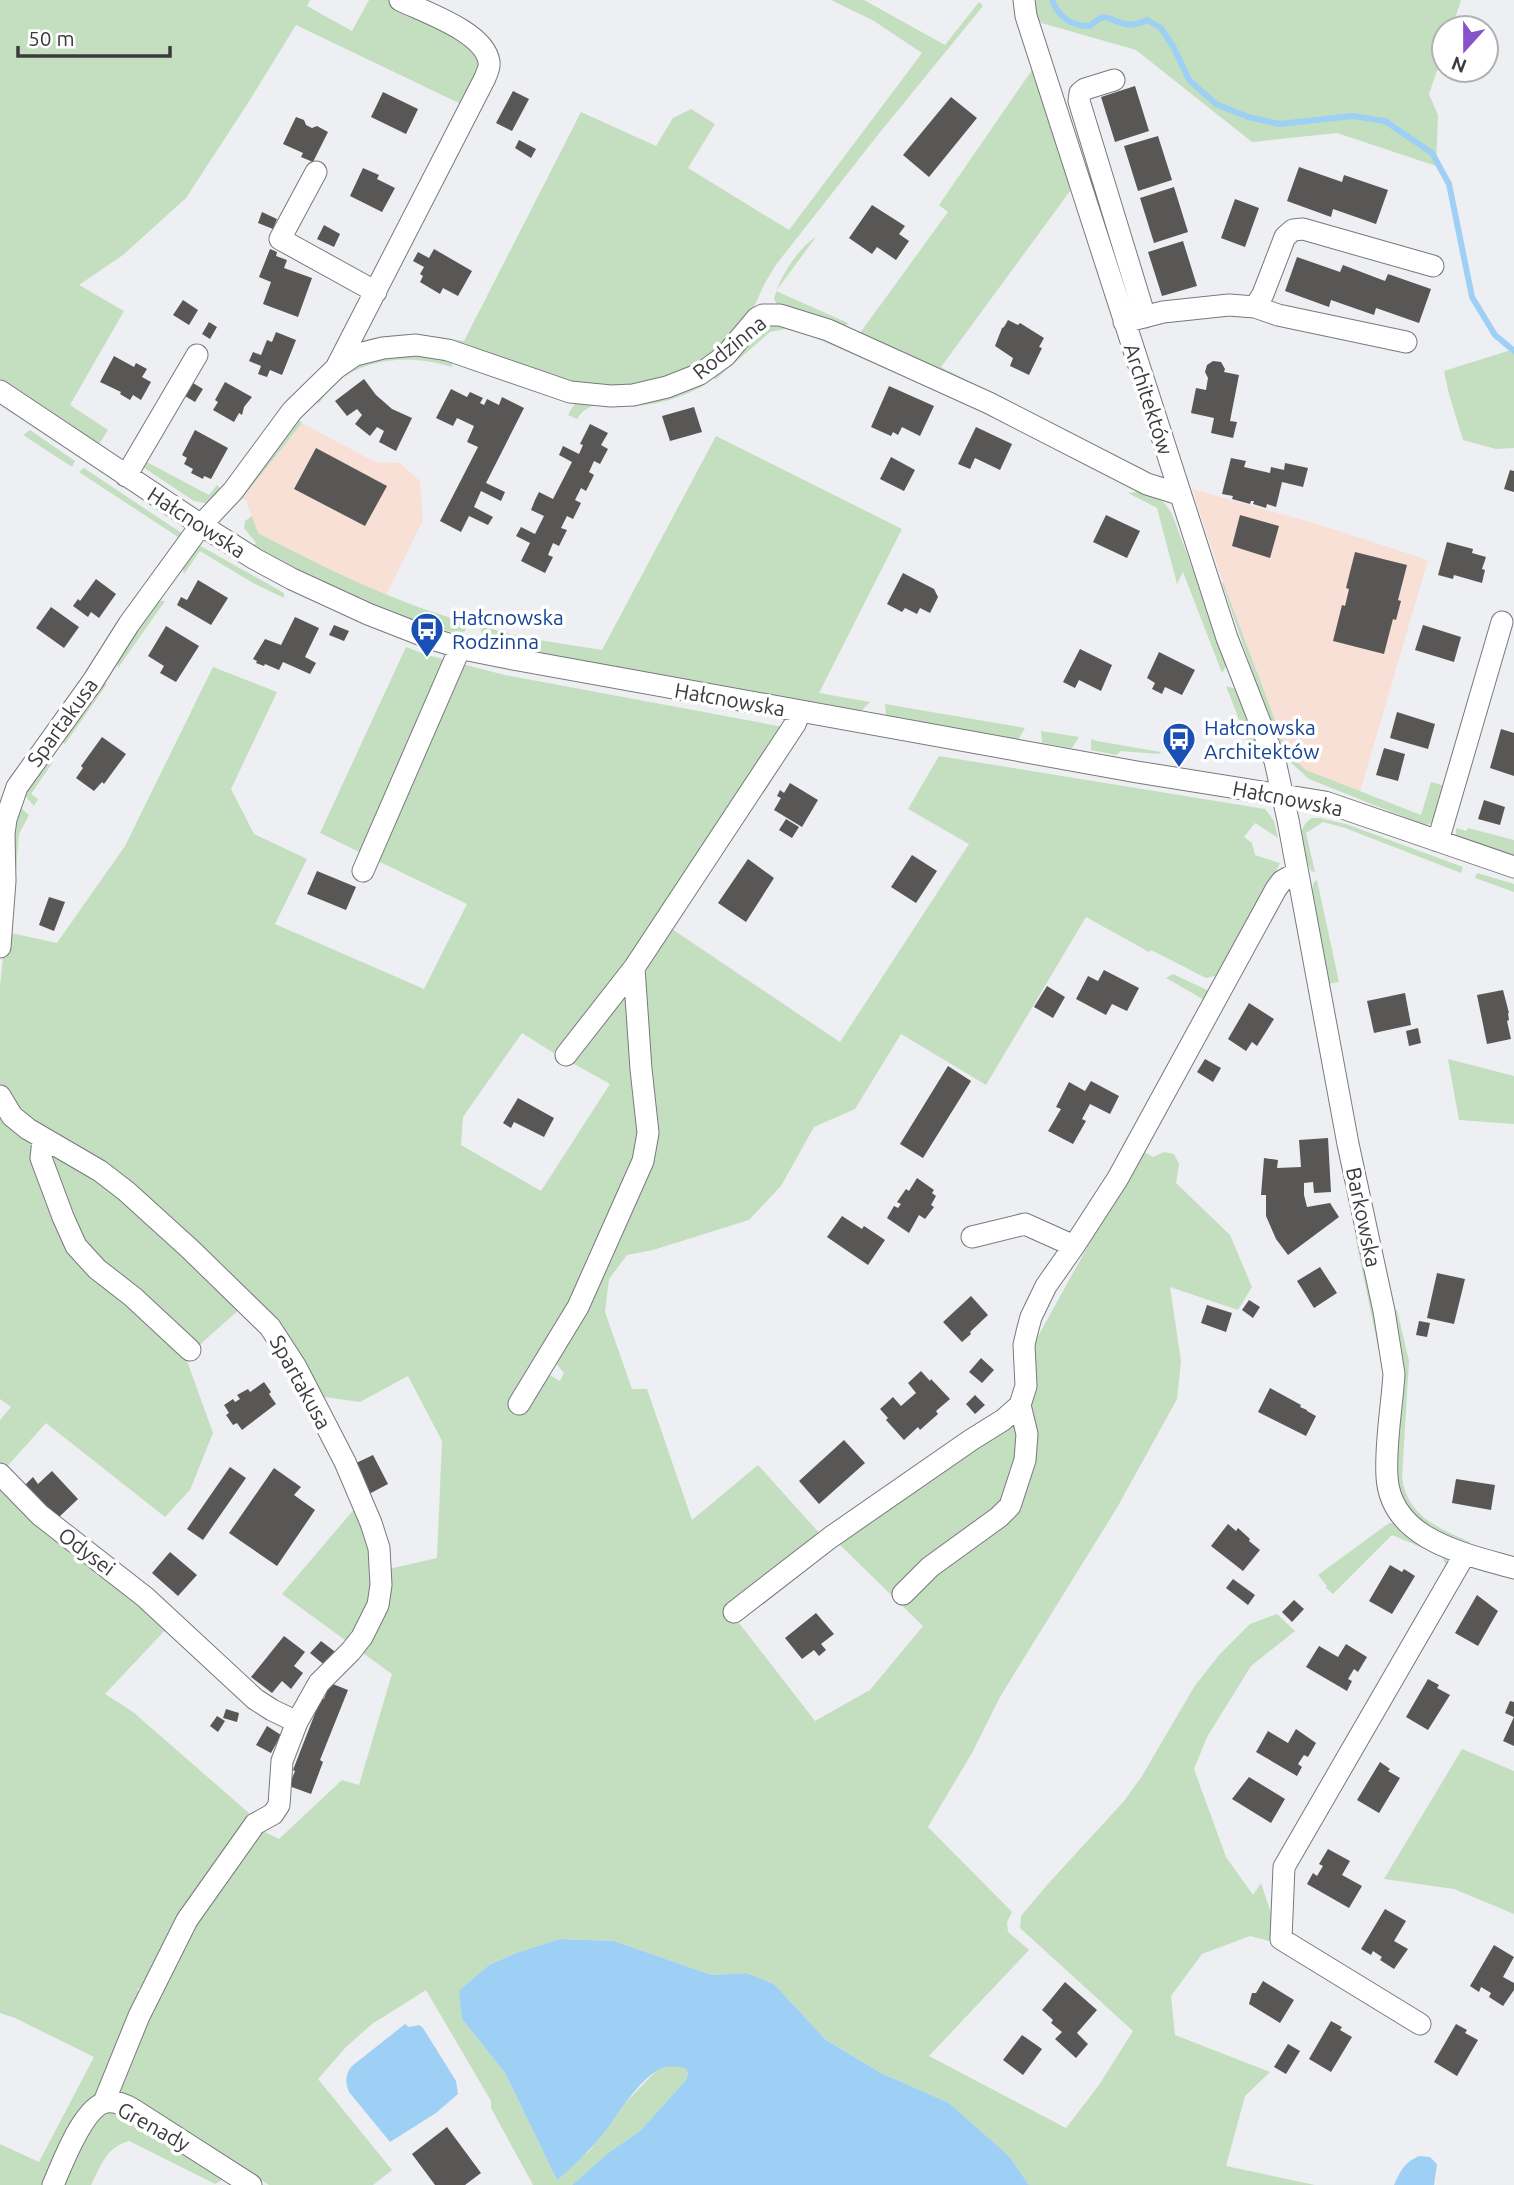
<svg xmlns="http://www.w3.org/2000/svg" width="1514" height="2185" viewBox="0 0 1514 2185" font-family="Ubuntu,sans-serif">
<rect width="100%" height="100%" fill="#eeeff2"/>
<path fill="#f8e0d6" d="M302 423 375 462 400 463 420 481 423 520 386 596 328 570 258 533 244 496Z
M1192 489 1317 524 1428 560 1360 792 1306 770 1295 760 1283 741 1223 582Z"/>
<path fill="#c3dfbf" d="M0 0H310L307 6 352 31 369 0H390L463 36 483 63 465 106 296 25 248 103 186 198 123 255 79 285 124 311 70 405 108 430 100 443 96 445 0 379Z
M831 0H864L945 45 979 2 983 6 877 136 775 266 765 283 751 313 711 358 655 384 596 389 485 356 361 349 358 342C393 330 428 335 464 341L581 112 656 146 673 118 691 109 715 124 688 168 789 230 922 53 874 21Z
M1032 0H1461L1452 28H1444V50L1429 94 1438 115 1436 166 1337 133 1252 142 1136 50 1038 22Z
M1034 67 1073 187 941 367 984 389 978 393 863 339 860 333 948 212 939 205Z
M816 237 776 291 848 323 843 330 785 308 777 304 774 299C779 278 798 248 816 237Z
M788 323 887 363 886 369 800 331 786 329 770 332 715 380 714 372 765 324Z
M1514 349V448L1496 449 1463 440 1449 394 1444 371Z
M398 351 452 359V367C415 355 367 356 336 383 330 389 324 397 318 404L317 400 349 367Z
M699 382 703 386C686 395 664 403 645 405 622 408 591 395 577 419L568 415 573 406 579 401Z
M298 419 302 423 244 496 245 499 241 498Z
M30 430 75 461 72 467 23 435Z
M716 436 902 529 819 693 870 702 861 711 490 645 484 641 480 626 526 638 602 650Z
M143 460 209 495 217 485 224 492 205 503 194 501 140 465Z
M84 468 183 534 137 596 178 537 79 472Z
M1145 491C1158 496 1165 502 1172 514L1225 655 1226 666 1222 673 1183 572 1177 584 1157 508 1128 493Z
M252 516 258 533C326 569 394 602 468 623L465 631 458 634C385 614 319 583 254 545L256 543 244 528 245 521Z
M197 544 284 593V598L253 583 200 551 184 574 181 564Z
M1223 582 1283 741 1295 760 1306 770 1421 815 1431 782 1445 786 1433 823 1424 825 1309 779 1286 758 1276 741 1222 583Z
M152 601H165L118 668 117 656Z
M406 647 427 655 505 675 784 727 780 739 627 968 560 1057 522 1033 463 1117 461 1145 541 1191 610 1084 567 1060 624 988 629 990 632 1062 639 1128 635 1157 610 1222 574 1301 512 1404 521 1409 543 1375 548 1374 560 1381 564 1373 556 1363 555 1358 584 1311 652 1156 657 1129 642 995 644 966 695 886 698 889 672 929 840 1042 969 844 908 809 939 756 1265 809 1274 821 1278 838 1255 823 1244 837 1252 843 1255 855 1280 863 1223 974 1206 978 1151 950 1149 952 1086 917 986 1085 901 1034 855 1109 814 1127 781 1186 749 1220 653 1250 627 1255 609 1279 605 1312 632 1389H647L692 1520 758 1465 822 1536 729 1610 815 1721 870 1690 923 1626 838 1543C881 1514 921 1480 964 1450 984 1435 1016 1426 1028 1402 1035 1386 1031 1366 1031 1349L1141 1150 1153 1157 1164 1152 1174 1154 1179 1164 1176 1183 1230 1235 1252 1287 1238 1310 1170 1287 1181 1361 1177 1399 1118 1506 1000 1697 972 1753 928 1827 1012 1912 1007 1922 1008 1932 1029 1950 929 2056 1066 2128 1099 2085 1133 2031 1020 1928 1021 1916 1047 1885 1124 1801 1142 1776 1194 1687 1219 1655 1250 1624 1277 1614 1295 1631 1251 1666 1207 1737 1194 1769 1226 1857 1253 1895 1261 1883 1273 1919V1942L1250 1936 1202 1954 1171 1996 1175 2035 1270 2072 1245 2096 1226 2166 1315 2185H1029L1009 2156 949 2103 881 2073 826 2040 774 1984 746 1973 712 1975 614 1941 560 1939 516 1953 489 1965 460 1991 462 2019 505 2073 557 2180 590 2150 629 2099 657 2070 672 2065 686 2069 688 2073 686 2080 640 2131 608 2153 572 2185H533L491 2108V2101L426 1990 372 2024 346 2047 318 2079 392 2170 373 2185H269L121 2091 118 2086 123 2067 182 1941 212 1890 257 1828 279 1839 342 1780 359 1785 392 1674 360 1651 382 1609 389 1569 437 1558 442 1441 408 1376 360 1402 317 1396 288 1345 273 1325 162 1216 103 1168 49 1137 22 1119 6 1099 0 1087V986L9 900V836L11 821 16 807H20L29 815 19 834 11 933 57 943 125 846 213 667 277 692 231 789 254 834 307 859 275 924 424 989 467 904 320 833Z
M98 683 107 684 65 744 62 742Z
M1226 686 1236 689 1260 745 1251 750Z
M885 704 1025 728 1018 740 886 716Z
M1041 731 1079 737 1072 748 1042 743Z
M1091 739 1097 741 1161 752 1159 754 1121 751 1116 755 1091 750Z
M44 761 53 762 31 794 38 799 34 806 27 798 24 790Z
M1312 818H1320L1346 824 1463 867 1461 873 1345 828 1323 822 1306 833 1315 872 1311 871C1304 856 1293 828 1312 818Z
M1456 828 1466 831 1468 828 1514 840V857L1456 837Z
M1477 873 1514 884V892L1475 878Z
M1317 880 1339 982 1328 984 1311 893 1314 882Z
M1173 974 1209 991 1206 1001 1166 978Z
M1448 1059 1514 1076V1124L1459 1120Z
M0 1105 26 1137 34 1151 58 1218 186 1358 213 1433 190 1490 165 1517 46 1423 3 1471 0 1469V1420L11 1407 0 1399Z
M51 1152 80 1163 242 1307 195 1349 88 1254 48 1163Z
M1356 1240 1360 1241 1384 1350 1379 1352Z
M1397 1310 1409 1361 1402 1477C1407 1516 1438 1528 1470 1542L1468 1549 1440 1537 1409 1511 1396 1487 1391 1311Z
M0 1480 170 1625 105 1694 133 1712 250 1814 253 1821 148 1984 137 1989 143 1997 105 2082 46 2185H0V2144L39 2162 94 2057 15 2018 0 2013Z
M356 1507 372 1544V1601L349 1643 282 1594Z
M1389 1523H1394L1450 1559 1451 1565 1435 1593 1429 1594 1446 1566 1442 1556 1392 1535 1333 1594 1326 1588 1327 1586 1318 1575Z
M1462 1749 1514 1771V1914L1454 1889 1384 1879Z
M118 2110 226 2178 215 2184 129 2141C106 2147 101 2166 91 2185H62C74 2159 86 2117 118 2110Z"/>
<path fill="#9ed0f5" d="M560 1939 614 1941 712 1975 746 1973 774 1984 826 2040 881 2073 949 2103 1009 2156 1029 2185H572L608 2153 640 2131 686 2080 688 2073 686 2069C676 2066 670 2065 660 2069 638 2080 618 2115 603 2134 589 2151 574 2166 557 2180L505 2073 462 2019 459 1991 489 1965 516 1953Z
M405 2024 409 2027 419 2025 423 2028 456 2081 458 2094 436 2113 390 2142 349 2092C345 2082 345 2074 352 2066Z
M1419 2156 1430 2157 1437 2164 1434 2185H1394C1400 2171 1405 2162 1419 2156Z"/>
<g fill="none" stroke-linecap="round" stroke-linejoin="round">
<path stroke="#9ed0f5" stroke-width="6" d="M1052 0C1059 18 1071 26 1090 26 1109 9 1107 21 1125 24 1133 26 1140 23 1147 20L1161 28 1174 48 1189 80 1216 104 1248 117 1280 124 1352 116 1385 121 1432 153 1449 184 1472 297 1495 335 1514 351"/>
</g>
<path fill="#595656" d="M1135 86 1149 131 1115 142 1101 97Z
M513 91 529 99 512 131 496 123Z
M383 92 418 109 406 134 371 117Z
M951 97 977 118 929 177 903 155Z
M296 117 304 120 306 125 312 128 317 126 328 132 313 162 301 157 303 153 283 144Z
M1158 136 1172 180 1138 191 1124 146Z
M519 140 536 149 531 158 515 148Z
M1299 167 1342 182 1344 175 1388 190 1376 224 1333 209 1331 217 1287 201Z
M363 168 379 175 377 179 395 188 382 212 350 196Z
M1174 187 1188 232 1154 243 1140 198Z
M1235 199 1259 208 1245 247 1221 238Z
M872 205 905 226 899 234 909 241 896 260 877 247 872 254 849 238Z
M262 212 277 219 273 229 258 223Z
M324 225 340 234 334 247 317 239Z
M1183 241 1197 286 1162 296 1148 252Z
M270 249 277 252 276 256 287 260 284 268 312 278 298 317 263 304 271 282 259 277Z
M434 249 472 271 458 296 443 288 440 294 420 282 423 276 420 274 424 267 413 261 418 252 429 258Z
M1297 257 1340 272 1343 265 1385 281 1388 274 1431 289 1419 323 1376 308 1374 315 1331 300 1329 307 1285 291Z
M183 300 198 310 189 325 173 315Z
M1008 320 1018 325 1020 323 1044 338 1039 347 1042 348 1029 375 1010 366 1013 358 995 346 1002 328 1004 327Z
M209 322 217 327 210 339 202 334Z
M276 332 296 340 282 375 270 370 267 377 258 374 261 366 249 361 253 352 261 355 267 340 272 342Z
M114 356 134 367 136 363 147 369 142 377 151 382 141 400 133 395 130 400 120 394 121 392 100 382Z
M1213 361 1221 362 1225 369 1224 372 1239 375 1230 421 1237 422 1233 438 1211 433 1214 418 1191 413 1196 388 1206 390 1208 378 1205 372 1207 365Z
M364 379 376 395 392 409 412 418 396 451 379 442 384 431 377 427 370 436 355 424 362 415 357 409 347 416 335 401Z
M225 382 252 397 244 407 242 415 239 413 234 422 213 410 218 402 215 400Z
M193 383 203 389 195 402 185 396Z
M889 386 934 406 920 436 902 427 898 435 893 432 891 436 871 427Z
M451 389 467 397 470 392 483 398 480 403 484 405 487 399 499 405 502 397 524 408 486 483 505 492 501 501 481 491 474 507 493 517 488 525 469 516 461 532 440 521 478 447 467 442 474 426 457 418 453 426 436 418Z
M694 407 702 432 670 441 662 416Z
M590 424 608 433 601 445 608 449 600 464 594 461 589 472 594 475 586 491 581 488 575 500 581 503 573 519 567 516 561 528 567 530 559 546 553 543 548 555 553 557 545 573 521 561 530 543 516 536 521 527 535 534 544 516 531 510 535 500 539 492 553 499 572 462 559 455 563 446 579 454 583 445 580 444Z
M976 427 1012 444 1000 470 975 458 970 469 958 464Z
M195 430 228 448 211 479 204 476 203 479 191 473 193 469 184 464 187 458 182 455Z
M316 448 387 486 365 526 294 489Z
M891 457 915 470 904 491 880 479Z
M1231 458 1246 461 1244 467 1270 473 1271 467 1284 470 1285 463 1308 468 1303 487 1282 482 1276 507 1267 504 1266 508 1253 504 1254 501H1251L1250 504 1232 499 1233 496 1222 494Z
M1510 470 1514 471V492L1504 489Z
M1106 515 1140 531 1127 558 1093 542Z
M1240 515 1279 526 1270 558 1232 546Z
M1447 542 1473 549 1472 553 1486 557 1482 569 1485 570 1482 583 1454 575 1453 579 1438 575Z
M1355 552 1407 565 1398 600 1401 601 1396 620 1393 619 1384 654 1333 641 1342 605 1345 606 1349 589 1346 588Z
M903 573 934 589 938 597 930 613 920 608 917 614 905 608 902 612 887 604Z
M96 579 116 594 99 618 91 612 88 617 73 606 78 599 80 601Z
M198 580 228 598 211 625 177 605 181 597 187 600Z
M51 607 79 627 64 648 36 628Z
M295 617 319 628 305 657 316 663 310 674 283 662 279 670 265 664 264 666 256 663 257 661 253 659 265 639 281 645Z
M334 625 349 631 344 641 329 635Z
M1423 625 1461 637 1454 662 1415 650Z
M166 626 199 646 176 682 160 673 164 666 148 656Z
M1080 649 1112 665 1101 691 1079 680 1075 688 1063 682Z
M1159 652 1195 670 1182 695 1165 687 1162 694 1152 689 1155 683 1147 678Z
M1397 712 1435 724 1428 749 1390 738Z
M1501 729 1514 733V776L1490 768Z
M102 737 126 754 104 784 102 782 94 791 76 778 83 768 81 766Z
M1384 748 1405 754 1398 781 1376 775Z
M790 783 818 800 802 827 774 810 781 798 777 796 780 790 784 793Z
M1484 800 1505 807 1500 825 1478 819Z
M786 819 799 827 792 838 779 830Z
M912 855 937 871 916 903 891 887Z
M748 859 774 878 746 922 718 903Z
M317 871 356 887 346 910 307 894Z
M49 897 65 902 54 931 39 925Z
M1104 970 1139 988 1127 1011 1112 1004 1106 1015 1076 999 1088 976 1098 981Z
M1047 986 1065 997 1053 1018 1034 1007Z
M1503 990 1509 1013H1508L1509 1020 1507 1021 1511 1039 1487 1044 1477 995Z
M1405 993 1411 1025 1374 1033 1367 1001Z
M1249 1003 1274 1019 1257 1046 1252 1042 1246 1051 1228 1039Z
M1418 1028 1421 1043 1409 1046 1406 1031Z
M1205 1059 1221 1068 1213 1082 1197 1072Z
M948 1066 971 1081 923 1158 900 1144Z
M1091 1081 1119 1096 1110 1114 1090 1104 1082 1119 1086 1121 1073 1144 1048 1131 1061 1109 1056 1107 1069 1082 1085 1091Z
M518 1098 554 1118 544 1137 514 1122 511 1128 503 1123Z
M1328 1138 1331 1192 1314 1193 1313 1182 1304 1183V1195L1307 1207 1330 1203 1339 1217 1288 1255 1276 1239 1266 1216V1195H1261L1264 1158 1278 1160 1277 1168 1301 1167 1299 1140Z
M917 1178 934 1190 932 1193 936 1196 931 1205 934 1207 925 1219 919 1215 909 1233 887 1218 894 1206 898 1208 901 1204 897 1202 906 1189 909 1191Z
M842 1216 862 1229 864 1226 885 1240 868 1265 827 1237Z
M1320 1267 1337 1293 1314 1308 1297 1281Z
M1437 1273 1465 1279 1454 1324 1427 1318Z
M971 1296 988 1315 970 1332 971 1334 962 1342 943 1322Z
M1249 1300 1260 1307 1253 1318 1242 1310Z
M1207 1305 1232 1313 1226 1332 1201 1323Z
M1419 1321 1430 1323 1427 1337 1416 1335Z
M981 1358 994 1370 982 1383 969 1372Z
M921 1371 930 1381 931 1379 950 1399 936 1411 938 1414 920 1430 918 1427 904 1440 886 1420 888 1418 880 1409 893 1397 901 1406 909 1399 916 1393 908 1383Z
M264 1382 271 1392 269 1394 276 1404 242 1430 237 1423 233 1425 226 1415 229 1413 224 1405 233 1399 235 1402 240 1399 237 1395 248 1389 250 1392Z
M1270 1388 1301 1405 1300 1407 1307 1410V1411L1316 1416 1306 1436 1258 1412Z
M975 1395 985 1405 975 1414 966 1404Z
M844 1440 865 1463 819 1504 799 1481Z
M373 1455 388 1484 369 1494 354 1464Z
M230 1467 246 1478 203 1540 187 1529Z
M274 1468 301 1487 294 1495 315 1510 277 1566 229 1533Z
M52 1471 78 1499 57 1519 25 1485 33 1477 38 1484Z
M1456 1479 1495 1485 1491 1510 1452 1503Z
M1228 1524 1236 1531 1238 1528 1250 1539 1249 1541 1260 1550 1243 1571 1211 1546Z
M170 1552 197 1575 178 1596 152 1573Z
M1390 1565 1402 1572 1404 1569 1415 1576 1392 1614 1369 1601Z
M1233 1579 1255 1595 1248 1605 1226 1588Z
M1477 1595 1498 1611 1478 1646 1455 1633Z
M1294 1600 1304 1609 1292 1622 1282 1612Z
M816 1613 834 1634 821 1644 826 1650 819 1656 814 1650 802 1659 785 1638Z
M284 1636 305 1652 294 1666 303 1673 291 1689 282 1681 272 1693 251 1677Z
M321 1641 338 1654 327 1667 310 1653Z
M1346 1644 1367 1657 1358 1672 1354 1669 1348 1679 1352 1681 1347 1691 1306 1667 1319 1646 1338 1657Z
M1428 1679 1439 1685 1437 1688 1450 1695 1428 1730 1406 1717Z
M330 1683 348 1690 320 1760 323 1762 311 1794 289 1786 295 1771 293 1770 321 1698 324 1699Z
M1510 1701 1514 1702V1746L1503 1741 1514 1717 1505 1713Z
M226 1709 239 1713 237 1722 223 1718Z
M217 1716 225 1721 218 1732 210 1726Z
M267 1726 281 1735 271 1753 256 1745Z
M1296 1729 1316 1743 1308 1757 1304 1755 1298 1764 1302 1767 1297 1776 1256 1752 1268 1731 1288 1743Z
M1380 1762 1390 1769 1388 1771 1400 1778 1379 1813 1357 1800Z
M1249 1777 1285 1799 1271 1823 1232 1799Z
M1328 1849 1350 1861 1342 1875 1362 1886 1349 1908 1307 1884 1313 1873 1317 1876 1323 1866 1319 1864Z
M1385 1909 1406 1921 1394 1941 1408 1949 1394 1969 1380 1960 1382 1957 1373 1951 1371 1955 1361 1949Z
M1494 1945 1514 1957 1503 1977 1514 1983V1990L1503 2006 1489 1997 1491 1993 1481 1987 1479 1992 1470 1986Z
M1263 1981 1294 2000 1280 2023 1249 2004 1252 1993H1256Z
M1065 1982 1097 2010 1077 2033 1088 2044 1076 2058 1055 2039 1062 2032 1051 2023 1053 2020 1042 2010Z
M1331 2021 1342 2027 1340 2030 1352 2037 1331 2072 1309 2059Z
M1456 2024 1467 2030 1465 2033 1478 2040 1457 2076 1434 2062Z
M1022 2035 1042 2049 1023 2075 1003 2060Z
M1288 2044 1300 2051 1286 2074 1274 2067Z
M447 2127 481 2173 465 2185H435L412 2154Z"/>
<g fill="none" stroke-linecap="round" stroke-linejoin="round">
<defs>
<path id="minor" d="M1024 0 1026 16 1227 638 1275 761 1288 820 1348 1144 1384 1311 1394 1374C1392 1407 1385 1443 1387 1477 1391 1540 1465 1554 1514 1568
M1114 80 1085 89 1080 93 1079 101 1145 317
M316 172 280 239 376 292
M1255 307 1263 294 1285 237 1293 230 1303 229 1433 266
M1124 322 1163 312 1229 305 1255 307 1278 315 1406 342
M337 366 485 78C487 72 490 68 489 62 485 32 424 12 400 0
M0 391 201 525 255 559 292 579 368 614 432 639 468 650 508 658 1137 772 1325 802 1514 867
M126 476 197 355
M1438 841 1502 622
M363 871 460 648
M0 947 5 881 4 834 6 819 17 787 93 681 129 624 201 525 233 491 292 411 336 368 355 355 383 348 416 345 448 350 570 392 611 396 633 395 667 387 700 374 725 356 757 318 763 315H780L828 330 989 403 1147 484 1179 494
M566 1055 634 968 795 724 800 712
M0 1096 12 1116 28 1129 100 1171 126 1191 190 1249 270 1327 296 1367 345 1462 371 1523 379 1548 381 1585 378 1605 362 1637 351 1651 319 1683 297 1722
M43 1139 41 1158 63 1217 76 1246 97 1269 133 1297 190 1350
M972 1237 1025 1224 1074 1246 1118 1178 1276 889 1282 881 1296 873
M519 1404 578 1307 643 1161 648 1133 641 1069 634 968
M0 1474 40 1515 145 1597 255 1699 272 1710 297 1722 282 1761 279 1805 273 1814 255 1824 187 1920 139 2016 104 2102
M903 1594 930 1567 999 1517 1010 1506 1025 1460 1027 1434 1020 1405 1026 1386 1024 1345 1027 1332 1031 1317 1046 1286 1074 1246
M734 1612 831 1537 971 1440 1003 1420 1020 1405
M1420 2024 1281 1939 1284 1867 1465 1554
M53 2185C62 2165 83 2106 107 2102 117 2101 126 2105 134 2110L251 2185"/>
</defs>
<use href="#minor" stroke="#78797c" stroke-width="23"/>
<use href="#minor" stroke="#fff" stroke-width="21"/>
</g>
<defs>
<symbol id="bus-pin" viewBox="-11 -11 22 30"><path d="M0 17L-7.5 6A9.5 9.5 0 1 1 7.5 6Z" fill="#1a4fb4" stroke="#fff"/><path d="M-5-6H5V4H4V6H2V4H-2V6H-4V4H-5ZM-3.5-4V0h7V-4ZM-3.5 1.2v1.5H-2V1.2ZM2 1.2v1.5H3.5V1.2Z" fill="#fff"/></symbol>
</defs>
<g fill-rule="evenodd">
<use href="#bus-pin" x="408" y="610" width="38" height="52"/>
<use href="#bus-pin" x="1160" y="720" width="38" height="52"/>
</g>
<g text-anchor="middle" dominant-baseline="central" stroke-width="7" stroke-linejoin="round" paint-order="stroke">
<g font-size="21" fill="#3b3b3d" stroke="#fff">
<text transform="translate(729 347) rotate(-39)">Rodzinna</text>
<text transform="translate(1149 399) rotate(72)">Architektów</text>
<text transform="translate(197 522) rotate(33)">Hałcnowska</text>
<text transform="translate(730 699) rotate(10)">Hałcnowska</text>
<text transform="translate(62 722) rotate(-54)">Spartakusa</text>
<text transform="translate(1288 798) rotate(11)">Hałcnowska</text>
<text transform="translate(1364 1217) rotate(78)">Barkowska</text>
<text transform="translate(301 1382) rotate(61)">Spartakusa</text>
<text transform="translate(87 1551) rotate(37)">Odysei</text>
<text transform="translate(154 2126) rotate(29)">Grenady</text>
</g>
<g font-size="21" fill="#164399" stroke="#fff" text-anchor="start">
<text x="452" y="617">Hałcnowska<tspan x="452" dy="24">Rodzinna</tspan></text>
<text x="1204" y="727">Hałcnowska<tspan x="1204" dy="24">Architektów</tspan></text>
</g>
</g>
<g transform="translate(1465 49) rotate(201)"><circle r="33" fill="#ffffff" stroke="#b1b1b1" stroke-width="2"/>
<path d="M0-5L12 26L0 18L-12 26Z" fill="#8753cb"/>
<text y="-10" font-size="19" font-weight="bold" text-anchor="middle" fill="#3b3b3d">N</text>
</g>
<path d="M18 46v10h152v-10" fill="none" stroke="#3b3b3d" stroke-width="3.5"/>
<text x="28" y="46" font-size="21" fill="#3b3b3d" stroke="#ffffff" stroke-width="5" paint-order="stroke">50 m</text>
</svg>
